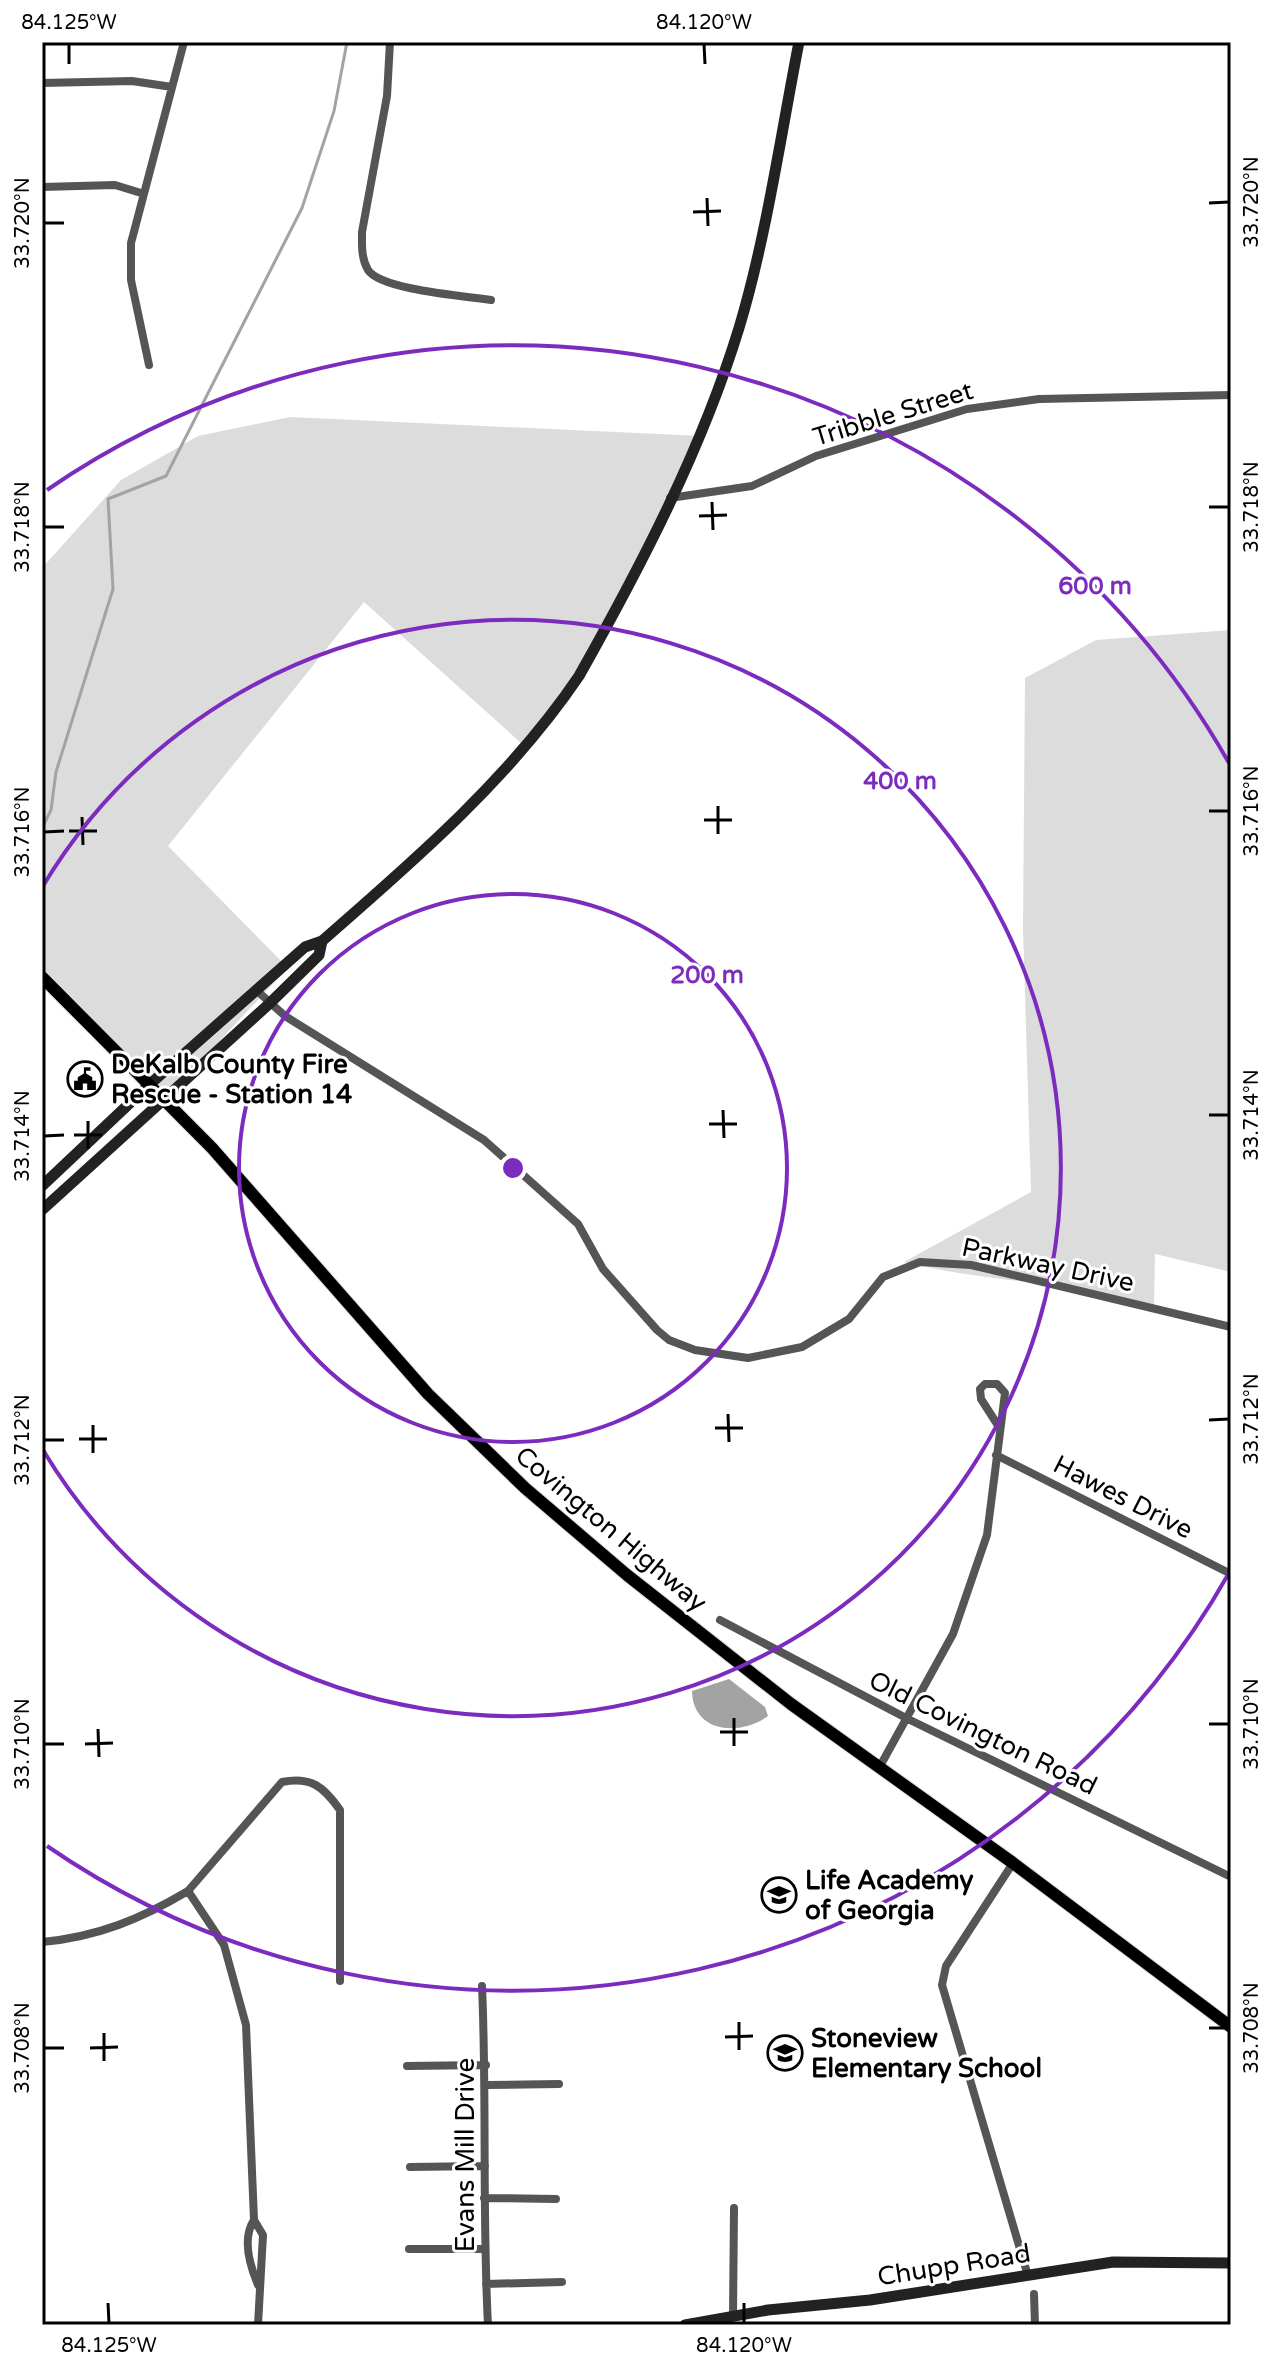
<svg xmlns="http://www.w3.org/2000/svg" width="1273" height="2367" viewBox="0 0 1273 2367" font-family="'Varela Round',sans-serif">
<rect width="100%" height="100%" fill="#fff"/>
<path fill="#dcdcdc" d="M290 417 701 436 592 659 521 743 364 602 168 846 288 968 164 1100 42 979V568L121 480 198 436Z
M1231 630V1272L1155 1254 1154 1306C1073 1281 987 1283 904 1262L1031 1192 1023 929 1025 678 1096 640Z"/>
<path fill="#a3a3a3" d="M729 1679 765 1707 768 1716C741 1736 693 1734 692 1691Z"/>
<g fill="none" stroke-linecap="round" stroke-linejoin="round">
<path stroke="#a3a3a3" stroke-width="3" d="M42 828 51 810 56 772 113 589 108 499 166 476 302 208 334 111 347 42"/>
<defs>
<path id="primary" d="M42 977 212 1148 428 1394 525 1488 627 1575 791 1704 1013 1863 1231 2027"/>
</defs>
<use href="#primary" stroke="#dbdbdb" stroke-width="14"/>
<path stroke="#555" stroke-width="8" d="M390 42 387 96 362 232C362 245 361 258 368 270 381 290 466 296 491 300
M42 83 132 81 172 87
M42 187 115 185 141 193
M149 365 131 280V243L184 42
M670 498 752 486 816 456 967 409 1039 399 1231 395
M256 990 285 1016 484 1140 578 1224 603 1269 657 1330 669 1340 695 1350 748 1358 802 1347 849 1319 883 1277 920 1262 971 1265 1231 1327
M996 1455 1231 1574
M720 1620 908 1719 1231 1877
M879 1768 953 1634 987 1535 1005 1393 997 1384H985L980 1389 981 1399 999 1427
M1013 1863 946 1966 942 1985 1028 2276
M42 1942C97 1937 141 1919 188 1891
M482 1986C487 2099 482 2212 488 2325
M407 2066 486 2065
M487 2085 559 2084
M410 2167 485 2166
M484 2198 556 2199
M254 2220 263 2235 258 2325
M409 2249H484
M486 2284 562 2282
M258 2285C250 2266 242 2238 254 2220L246 2025 224 1945 188 1891 282 1782C311 1776 324 1787 340 1810V1981
M1034 2294 1035 2325
M733 2316 734 2208"/>
<path stroke="#222" stroke-width="11" d="M42 1186 149 1085 305 947 322 941C415 860 510 778 579 676 641 566 702 449 739 328 766 239 781 134 799 42
M42 1210 269 1004 319 955 322 941
M685 2325 768 2310 870 2300 1113 2262 1231 2263"/>
<use href="#primary" stroke="#000" stroke-width="12"/>
</g>
<path fill="none" stroke="#000" stroke-width="3" d="M69 44V64M704 44 705 64M707 198 708 226M1209 203 1229 202M693 212 721 211M44 223H64M712 502 713 530M1209 507H1229M699 516 727 515M44 527H64M718 806V834M1209 811H1229M82 817 83 845M704 820H732M69 831H97M44 832 64 831M723 1110 724 1138M1209 1115H1229M88 1121V1149M709 1124H737M74 1135H102M44 1136 64 1135M728 1414 729 1442M1209 1420 1229 1419M93 1425V1453M715 1428H743M79 1439H107M44 1440H64M734 1718V1746M1209 1724H1229M98 1729 99 1757M720 1732H748M44 1744H64M85 1744 113 1743M739 2022V2050M1209 2028H1229M104 2033V2061M725 2037 753 2036M44 2048H64M90 2048 118 2047M108 2303 109 2323M744 2303V2323"/>
<g fill="none" stroke="#7b2cbf" stroke-width="4">
<circle cx="513" cy="1168" r="274"/>
<path d="M43 886A548 548 0 1 1 43 1450"/>
<path d="M1229 1573A823 823 0 0 1 47 1846M47 490A823 823 0 0 1 1229 763"/>
</g>
<defs>
<symbol id="civic-ring" viewBox="-11 -11 22 22"><circle r="9.5" fill="#fff" stroke="#000" stroke-width="1.5"/><path d="M-.6-6.5H3V-4.5H.6V-3L4-1V1h2V6H-6V1h2V-1L-.6-3ZM-1.2 2.5V6h2.4V2.5Z" fill="#000"/></symbol>
<symbol id="school-ring" viewBox="-11 -11 22 22"><circle r="9.5" fill="#fff" stroke="#000" stroke-width="1.5"/><path d="M0-5L7-2L0 1L-7-2ZM-4 1L0 2.5L4 1V4Q0 6-4 4Z" fill="#000"/></symbol>
</defs>
<g fill-rule="evenodd">
<use href="#civic-ring" x="65" y="1059" width="40" height="40"/>
<use href="#school-ring" x="759" y="1875" width="40" height="40"/>
<use href="#school-ring" x="765" y="2033" width="40" height="40"/>
</g>
<g text-anchor="middle" dominant-baseline="central" stroke-width="6" stroke-linejoin="round" paint-order="stroke">
<g font-size="26" fill="#000" stroke="#fff">
<text transform="translate(893 414) rotate(-17)">Tribble Street</text>
<text transform="translate(1048 1265) rotate(12)">Parkway Drive</text>
<text transform="translate(1123 1497) rotate(27)">Hawes Drive</text>
<text transform="translate(611 1529) rotate(40)">Covington Highway</text>
<text transform="translate(983 1733) rotate(26)">Old Covington Road</text>
<text transform="translate(465 2155) rotate(-90)">Evans Mill Drive</text>
<text transform="translate(954 2265) rotate(-9)">Chupp Road</text>
</g>
<g font-size="26" font-weight="bold" fill="#000" stroke="#fff" text-anchor="start">
<text x="111" y="1064">DeKalb County Fire<tspan x="111" dy="30">Rescue - Station 14</tspan></text>
<text x="805" y="1880">Life Academy<tspan x="805" dy="30">of Georgia</tspan></text>
<text x="811" y="2038">Stoneview<tspan x="811" dy="30">Elementary School</tspan></text>
</g>
</g>
<circle cx="513" cy="1168" r="12" fill="#7b2cbf" stroke="#fff" stroke-width="4"/>
<g font-size="24" text-anchor="middle" font-weight="bold" fill="#7b2cbf" stroke="#fff" stroke-width="6" stroke-linejoin="round" paint-order="stroke">
<text x="1095" y="594">600 m</text>
<text x="900" y="789">400 m</text>
<text x="707" y="983">200 m</text>
</g>
<rect width="1273" height="2367" fill="none" stroke="#ffffff" stroke-width="88"/>
<rect x="44" y="44" width="1185" height="2279" fill="none" stroke="#000" stroke-width="3"/>
<g font-size="20" text-anchor="middle" fill="#000">
<text x="69" y="29">84.125°W</text>
<text x="704" y="29">84.120°W</text>
<text transform="translate(1251 202) rotate(-90)" y="7">33.720°N</text>
<text transform="translate(22 223) rotate(-90)" y="7">33.720°N</text>
<text transform="translate(1251 507) rotate(-90)" y="7">33.718°N</text>
<text transform="translate(22 527) rotate(-90)" y="7">33.718°N</text>
<text transform="translate(1251 811) rotate(-90)" y="7">33.716°N</text>
<text transform="translate(22 832) rotate(-90)" y="7">33.716°N</text>
<text transform="translate(1251 1115) rotate(-90)" y="7">33.714°N</text>
<text transform="translate(22 1136) rotate(-90)" y="7">33.714°N</text>
<text transform="translate(1251 1419) rotate(-90)" y="7">33.712°N</text>
<text transform="translate(22 1440) rotate(-90)" y="7">33.712°N</text>
<text transform="translate(1251 1724) rotate(-90)" y="7">33.710°N</text>
<text transform="translate(22 1744) rotate(-90)" y="7">33.710°N</text>
<text transform="translate(1251 2028) rotate(-90)" y="7">33.708°N</text>
<text transform="translate(22 2048) rotate(-90)" y="7">33.708°N</text>
<text x="109" y="2352">84.125°W</text>
<text x="744" y="2352">84.120°W</text>
</g>
</svg>
